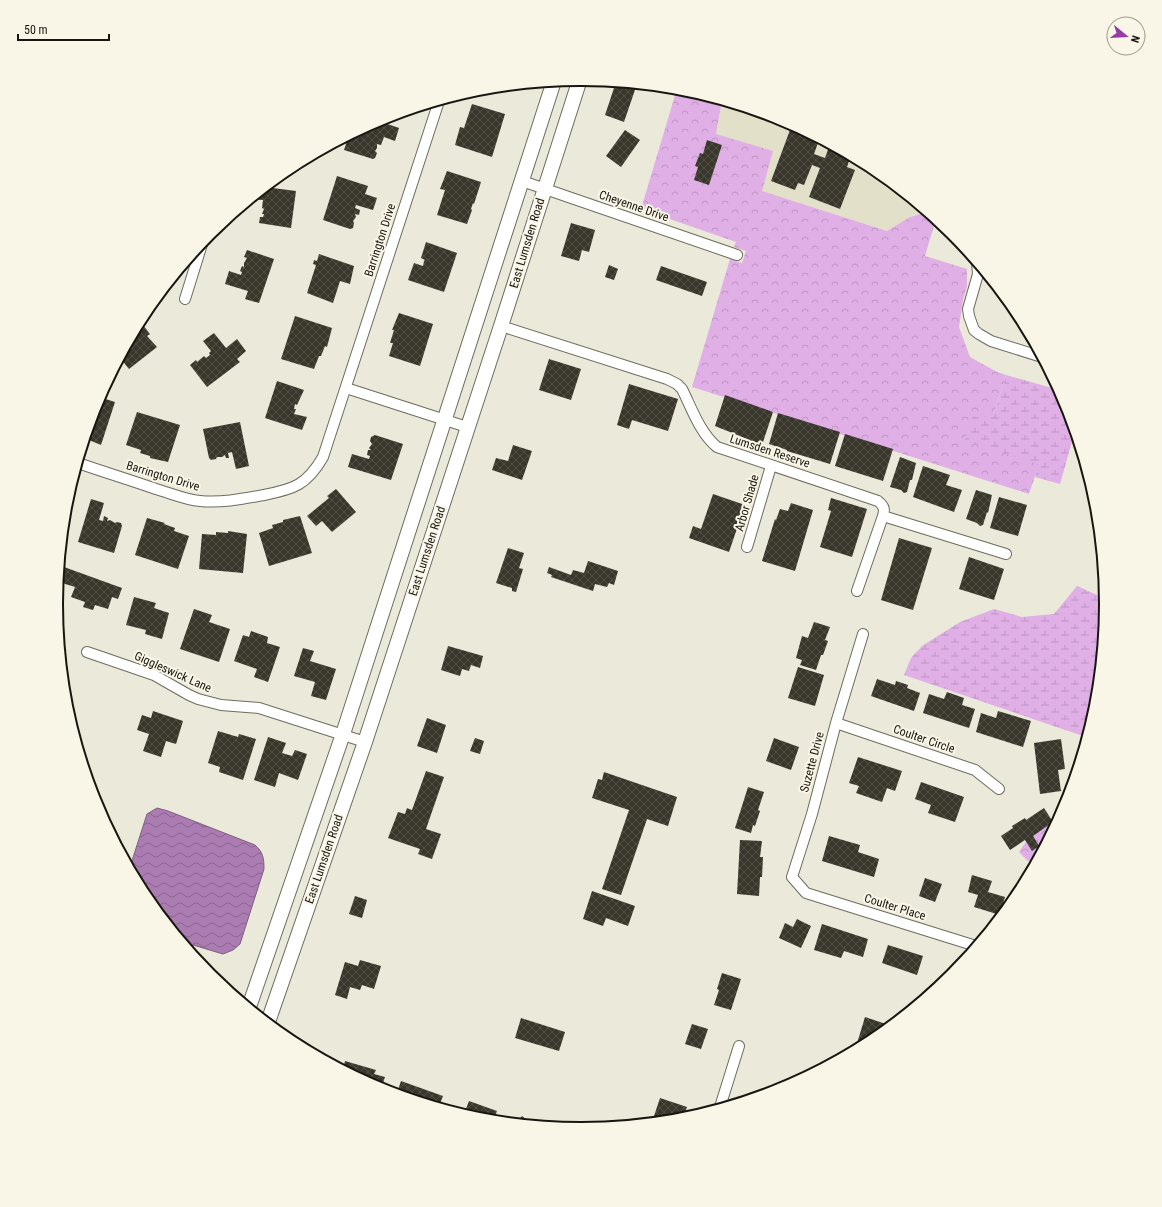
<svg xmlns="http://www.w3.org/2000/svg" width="1162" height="1207" viewBox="0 0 1162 1207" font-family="'Roboto Condensed',sans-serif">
<defs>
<pattern id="forest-crowns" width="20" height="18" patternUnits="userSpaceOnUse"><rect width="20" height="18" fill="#dfafe6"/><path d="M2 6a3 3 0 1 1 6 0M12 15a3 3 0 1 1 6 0" fill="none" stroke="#bf96c4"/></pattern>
<pattern id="wetland-marsh" width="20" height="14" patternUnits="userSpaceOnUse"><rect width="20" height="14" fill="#dfafe6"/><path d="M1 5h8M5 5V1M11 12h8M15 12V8" fill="none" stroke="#bf96c4"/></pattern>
<pattern id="water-waves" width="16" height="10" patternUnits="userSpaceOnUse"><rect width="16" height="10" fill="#ab7cb2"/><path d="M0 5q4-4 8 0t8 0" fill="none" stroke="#8a658f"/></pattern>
<pattern id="building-cross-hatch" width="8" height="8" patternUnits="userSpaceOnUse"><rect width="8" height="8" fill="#39372b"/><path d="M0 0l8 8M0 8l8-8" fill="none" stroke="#535147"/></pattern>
</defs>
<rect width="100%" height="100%" fill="#ebe9da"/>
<path fill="#e3e0c9" d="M677 88 684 89 782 119 873 167 928 212 910 217 888 231 762 191 772 151 716 134 721 106 676 92Z"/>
<path fill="url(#forest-crowns)" d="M676 92 721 106 716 134 773 151 762 191 887 231 910 217 928 212 936 219 925 256 967 269V286L963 300 959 327 970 357 997 372 1006 375 993 417 1039 464 1029 494 692 387 730 259 742 263 746 251 734 247 736 242 641 209Z
M1060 815 1033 866 1019 852 1035 828Z"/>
<path fill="url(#wetland-marsh)" d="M1006 375 1059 390 1066 403 1075 431 1060 484 1035 477 1038 464 965 440 972 417H993Z
M1077 586 1106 599V604L1096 706 1086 737 904 675 911 658 922 646 960 622 994 609 1022 617 1054 614Z"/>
<path fill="url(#water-waves)" stroke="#7f5d81" d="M157 808 168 811 255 845C263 852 264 858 264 869L240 944 233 950 223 954 183 942 144 895 130 867 147 814Z"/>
<path fill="url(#building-cross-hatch)" d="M616 82 637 84 624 122 605 115Z
M472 104 505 114 492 157 455 145 460 127 464 128Z
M376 120 399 128 395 141 384 137 381 145 377 144V148L375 151 377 153 375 158 373 159 344 150 349 135Z
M625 130 640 140 621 167 606 156Z
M790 130 819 140 814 154 825 158 830 144 851 155 847 167 855 170 840 209 809 197 820 168 812 165 804 185 798 183 795 190 771 181Z
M707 140 722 145 709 185 694 180 698 167 695 166 700 153 703 154Z
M447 171 481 182 474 204 473 203 471 209 472 210 467 224 437 215 445 190 440 189Z
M337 176 368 186 365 194 377 198 373 210 356 205 355 208 360 210 359 215 355 214 356 217 353 221 354 223 353 228 350 229 323 220Z
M265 187 296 191 291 228 259 223 260 217H263L264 214H262L264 209 262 208 263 200 251 199Z
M571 223 595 230 589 252 582 250 579 261 561 256Z
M426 242 457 253 444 292 408 280 414 263 423 266 424 261 425 260 421 258Z
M247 250 274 259 259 303 245 299 248 291 225 284 229 271 241 275 242 272 240 271 242 266 244 267V263L247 258 244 257Z
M319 254 354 266 350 284 340 281 333 303 307 293 316 265 313 264 314 260 317 261Z
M609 265 618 269 614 280 605 277Z
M661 266 707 282 702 296 656 280Z
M399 313 433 324 420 366 389 356 393 343H390L394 330H392Z
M295 316 332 328 327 347 325 346 321 356H319L314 369 281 359Z
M141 319 145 324 143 325 150 334 147 336 157 347 129 369 120 358Z
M214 333 226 348 237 339 246 351 237 359 240 362 207 387 190 365 196 360 197 362 204 356 206 358 210 355 209 353 211 351 203 341Z
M549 359 581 369 571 400 539 390Z
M277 381 304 390 297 405 295 404 294 409H296L294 414 307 417 302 430 265 418Z
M629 384 678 399 668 431 632 420 629 429 617 425Z
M725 395 773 412 762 445 715 426Z
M99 397 115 402 101 445 89 440 94 424 90 423Z
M137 412 180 425 168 462 150 458V456L140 453 141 450 126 445Z
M778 413 840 432 830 464 787 451V450L769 444Z
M240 422 249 466 236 469 232 452 228 453 229 458H226L225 455 222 457H217L216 459 211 460 209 458 203 429Z
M845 434 893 449 883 481 835 466Z
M375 435 403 444 391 480 348 467 352 454 369 459 370 456 367 455 368 450H371L369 448 372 444 370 441 371 437Z
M513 445 532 451 522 480 492 470 496 458 508 461Z
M900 457 916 463 912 480H910L907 492 904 493 901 490 890 487Z
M923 466 950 475 946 485 962 490 954 512 913 497Z
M336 489 356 512 332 532 322 521 316 526 307 516 329 498 327 496Z
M976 490 992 495 988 513 987 512 983 525 980 526 977 523 966 519Z
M713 494 745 505 729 552 689 538 693 526 701 529Z
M999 497 1027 505 1018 536 990 528Z
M831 498 867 509 852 557 820 547 831 511 828 510Z
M91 499 104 503 99 520 103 521 104 516 108 518 107 521 110 520 115 523 117 522 121 523 122 526 114 553 78 542Z
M791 503 813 510 795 571 762 561 775 519 776 520 780 509 788 511Z
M300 516 312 553 269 566 259 533 273 528 272 525 283 522V520Z
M147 518 165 523 164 524 175 528 174 531 189 536 178 569 135 555Z
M228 531 247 534 243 573 199 569 202 534 216 535V532L228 533Z
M899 538 932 548 913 610 881 600Z
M508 548 524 553 519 568 523 569 516 592 512 591V588L496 583Z
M969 557 1004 569 994 600 959 589Z
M588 561 618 571 614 585 609 583 607 587 595 584 593 591 551 577 552 575 547 573 549 567 571 575 573 570 584 573Z
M64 567 122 588 118 599 112 597 108 609 95 605 93 610 83 607 85 602 71 597 75 587 59 582Z
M134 597 156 603 154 608 169 613 162 639 145 634 146 630 126 625Z
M194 609 212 615 209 622 230 629 219 662 180 649Z
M814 622 830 627 825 640 828 641 823 655H821L816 670 800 665 802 660 796 658 802 636 808 638Z
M251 631 268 637 267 643 280 647 268 682 254 677 257 669 234 661 243 635 249 637Z
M448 646 483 656 480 668 471 665 469 671 462 669 460 676 441 670Z
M303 648 314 651 310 661 336 669 326 700 311 696 315 682 294 676Z
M798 667 824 675 815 706 788 698Z
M877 679 895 685 896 681 908 685 907 688 920 693 914 711 871 696Z
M947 692 964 698 962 705 975 709 969 728 923 713 929 694 944 699Z
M153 711 183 721 176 744 166 741 161 757 143 751 149 734 137 730 142 715 151 718Z
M998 711 1031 721 1023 747 976 732 981 713 996 718Z
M427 718 446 725 437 753 417 746Z
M218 731 238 737 239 734 256 739 243 780 219 772 220 767 208 763Z
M268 737 286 743 282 753 292 756 295 750 307 754 298 780 279 773 275 787 254 780Z
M475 738 484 741 480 754 470 751Z
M774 738 799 747 791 770 766 761Z
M1061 739 1065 769 1058 770 1061 791 1040 794 1034 743Z
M858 757 902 771 895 791 887 788 882 802 856 793 859 786 849 783Z
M426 771 444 777 426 829 441 834 432 859 418 854 420 849 388 838 398 812 405 814 407 808 412 810Z
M604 772 677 797 668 826 647 819 621 895 602 889 629 810 592 798 598 779 602 780Z
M921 782 964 797 955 822 928 813 931 805 915 799Z
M748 787 764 792 758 810 760 811 755 826 753 825 751 833 735 828Z
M1044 808 1053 822 1033 836 1039 846 1032 851 1025 840 1010 850 1001 836 1013 828 1012 826 1025 818 1026 820Z
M829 836 860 845 858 852 879 859 874 877 822 861Z
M740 840 762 841 760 857H763L762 877H760L759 896 737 894Z
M972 875 992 881 988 892 1005 897 1000 915 974 907 978 895 968 892Z
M925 878 942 884 935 902 919 896Z
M592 891 635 906 628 926 606 918 603 926 583 919Z
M355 896 367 900 362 918 349 914Z
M797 919 811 926 801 948 779 938 785 923 793 927Z
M822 924 868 939 863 957 844 951 841 958 814 950Z
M888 945 923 956 917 975 882 963Z
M360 960 381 966 374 989 362 985 360 990 350 987 347 999 335 995 345 962 358 966Z
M722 973 741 979 731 1010 714 1005 719 990 717 989Z
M865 1017 886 1024 884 1031 872 1040 855 1050Z
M521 1018 565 1032 559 1051 515 1038Z
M692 1024 708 1029 701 1049 685 1044Z
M345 1061 376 1070 374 1074 385 1077 381 1089 343 1069Z
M401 1081 443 1096 439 1106 397 1093Z
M660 1098 687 1107 683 1118 652 1122Z
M469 1101 497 1111 494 1120 478 1118 464 1114Z
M522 1116 532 1124 517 1122Z"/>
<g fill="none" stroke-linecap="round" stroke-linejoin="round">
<defs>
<path id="street" d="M522 181 737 255
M977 262 978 274 968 309 969 316 974 330 979 334 991 341 1042 357
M185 299 203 241
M501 326 667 379 677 384 682 389C692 409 700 433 717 447L878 501C884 506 885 509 883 516L1006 554
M346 388 467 427
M78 463C104 472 130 480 156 489 170 493 186 500 200 501 222 503 242 499 264 495 294 489 307 485 323 457L439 101
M747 547 771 466
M857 591 883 516
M863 634 836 723 812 814 792 877 806 893 976 946
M87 652 154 675 189 695 198 699 221 705 259 708 365 742
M836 723 975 770 999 789
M720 1107 739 1046"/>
<path id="secondary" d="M249 1007 343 734 554 81
M268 1022 365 742 501 326 580 79"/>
</defs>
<use href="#street" stroke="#6e6c5e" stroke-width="12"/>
<use href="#secondary" stroke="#6e6c5e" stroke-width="16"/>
<use href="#street" stroke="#fff" stroke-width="10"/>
<use href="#secondary" stroke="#fff" stroke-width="14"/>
</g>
<g text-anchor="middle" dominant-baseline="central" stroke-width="4" stroke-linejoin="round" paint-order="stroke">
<g font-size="12" fill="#171610" stroke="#f9f6e7">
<text transform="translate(634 206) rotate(19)">Cheyenne Drive</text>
<text transform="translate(380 240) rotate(-72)">Barrington Drive</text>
<text transform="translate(527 243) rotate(-73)">East Lumsden Road</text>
<text transform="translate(770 451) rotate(18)">Lumsden Reserve</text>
<text transform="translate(163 476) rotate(17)">Barrington Drive</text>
<text transform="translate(747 503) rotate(-74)">Arbor Shade</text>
<text transform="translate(427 551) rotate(-72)">East Lumsden Road</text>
<text transform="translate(173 672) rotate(24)">Giggleswick Lane</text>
<text transform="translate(924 739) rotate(19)">Coulter Circle</text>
<text transform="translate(812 762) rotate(-75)">Suzette Drive</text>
<text transform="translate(324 859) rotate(-71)">East Lumsden Road</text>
<text transform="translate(895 907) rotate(17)">Coulter Place</text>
</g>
</g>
<path d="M0 0H1162V1207H0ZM63 604a518 518 0 1 1 1036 0a518 518 0 1 1-1036 0Z" fill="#f9f6e7" fill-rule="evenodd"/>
<path fill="none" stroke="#171610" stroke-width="2" d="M63 604a518 518 0 1 1 1036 0a518 518 0 1 1-1036 0Z"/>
<g transform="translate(1126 36) rotate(108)"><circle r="19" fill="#f9f6e7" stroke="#9f9c91"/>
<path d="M0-3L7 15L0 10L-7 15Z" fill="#973ca6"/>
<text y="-6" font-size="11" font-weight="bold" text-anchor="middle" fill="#171610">N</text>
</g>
<path d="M18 34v6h91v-6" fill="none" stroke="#171610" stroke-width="2"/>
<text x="24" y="34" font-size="12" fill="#171610" stroke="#f9f6e7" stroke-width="3" paint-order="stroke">50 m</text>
</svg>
